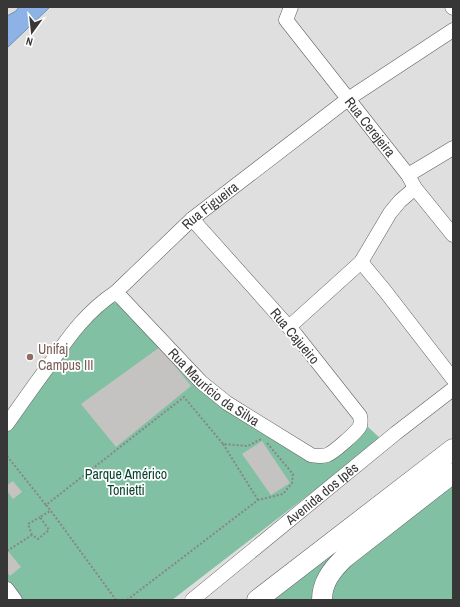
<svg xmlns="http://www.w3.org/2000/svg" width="460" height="607" viewBox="0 0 460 607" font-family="'Archivo Narrow',sans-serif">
<rect width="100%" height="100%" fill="#dfdfe0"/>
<path fill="#82c0a3" d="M111 301 120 305 192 384 221 407 306 451H336L368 427 381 439 172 600H7V430L81 324Z
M453 456V466L350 544 315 600H267Z
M453 484V600H327L343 570Z"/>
<path fill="#8db2e6" stroke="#738db2" d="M19 7H50L7 48V16L16 11Z"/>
<path fill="#c4c3c2" d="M160 347 191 386 116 447 81 404Z
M262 441 290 483 271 495 242 454Z
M13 481 22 492 13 499 7 491V485Z
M7 550 21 567 10 576 7 572Z"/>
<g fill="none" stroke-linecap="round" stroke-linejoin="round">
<defs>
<g id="minor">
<path id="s1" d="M291 7 286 20 408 175 415 188 453 235"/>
<path d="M452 7 453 8"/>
<path d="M408 175 453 148"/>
<path d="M361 262 385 291 453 379"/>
<path id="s2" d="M116 292 201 382 227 403 311 455C317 456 321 457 327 455 333 453 357 432 360 426 361 422 361 420 360 416L296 335 192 219"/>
<path d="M289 327 361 262 390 213 400 201 415 188"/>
<path id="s3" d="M7 424C21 404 35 384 50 364 69 336 87 311 116 292L192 219 348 99 453 30"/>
<path d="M7 589 15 600"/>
<path id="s4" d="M192 600 396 433 453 389"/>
</g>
<path id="highway" d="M257 600 453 449
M322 600C322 582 332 570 344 558L453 473"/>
</defs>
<use href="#minor" stroke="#5f6061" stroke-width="15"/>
<use href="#highway" stroke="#5f6061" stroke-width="21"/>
<path stroke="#868686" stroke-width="2" stroke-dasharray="2 2" stroke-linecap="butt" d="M223 444 258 500
M7 456 46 505
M32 535 28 524 40 517
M7 551 32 535 38 539 49 530 40 517 50 511
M116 600 51 511 46 505 184 397 223 444 248 446 261 439
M127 600 258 500 283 494 292 483 293 474 267 443"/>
<use href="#minor" stroke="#fff" stroke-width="14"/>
<use href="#highway" stroke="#fff" stroke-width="20"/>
</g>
<circle fill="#8d6e63" stroke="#fff" stroke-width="1.5" cx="30" cy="357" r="4"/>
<g text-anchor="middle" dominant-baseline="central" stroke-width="3.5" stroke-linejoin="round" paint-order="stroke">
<g font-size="14" fill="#373737" stroke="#fff">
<text stroke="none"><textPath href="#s1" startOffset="150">Rua Cerejeira</textPath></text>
<text stroke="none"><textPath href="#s3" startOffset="300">Rua Figueira</textPath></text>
<text transform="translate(295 336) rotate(50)">Rua Cajueiro</text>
<text stroke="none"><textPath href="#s2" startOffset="137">Rua Maurício da Silva</textPath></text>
<text stroke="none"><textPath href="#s4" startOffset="168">Avenida dos Ipês</textPath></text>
</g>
<g font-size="14" fill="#785e54" stroke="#fff" text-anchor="start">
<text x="38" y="349">Unifaj<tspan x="38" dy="16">Campus III</tspan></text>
</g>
<g font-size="14" fill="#07432e" stroke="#fff">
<text x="126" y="474">Parque Américo<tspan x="126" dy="16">Tonietti</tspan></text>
</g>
</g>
<rect width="460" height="607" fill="none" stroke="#373737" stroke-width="16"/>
<g transform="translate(32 32) rotate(195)" stroke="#ffffff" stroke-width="3" paint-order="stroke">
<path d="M0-3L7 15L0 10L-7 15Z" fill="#373737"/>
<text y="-6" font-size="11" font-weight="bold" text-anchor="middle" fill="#373737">N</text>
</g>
</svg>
